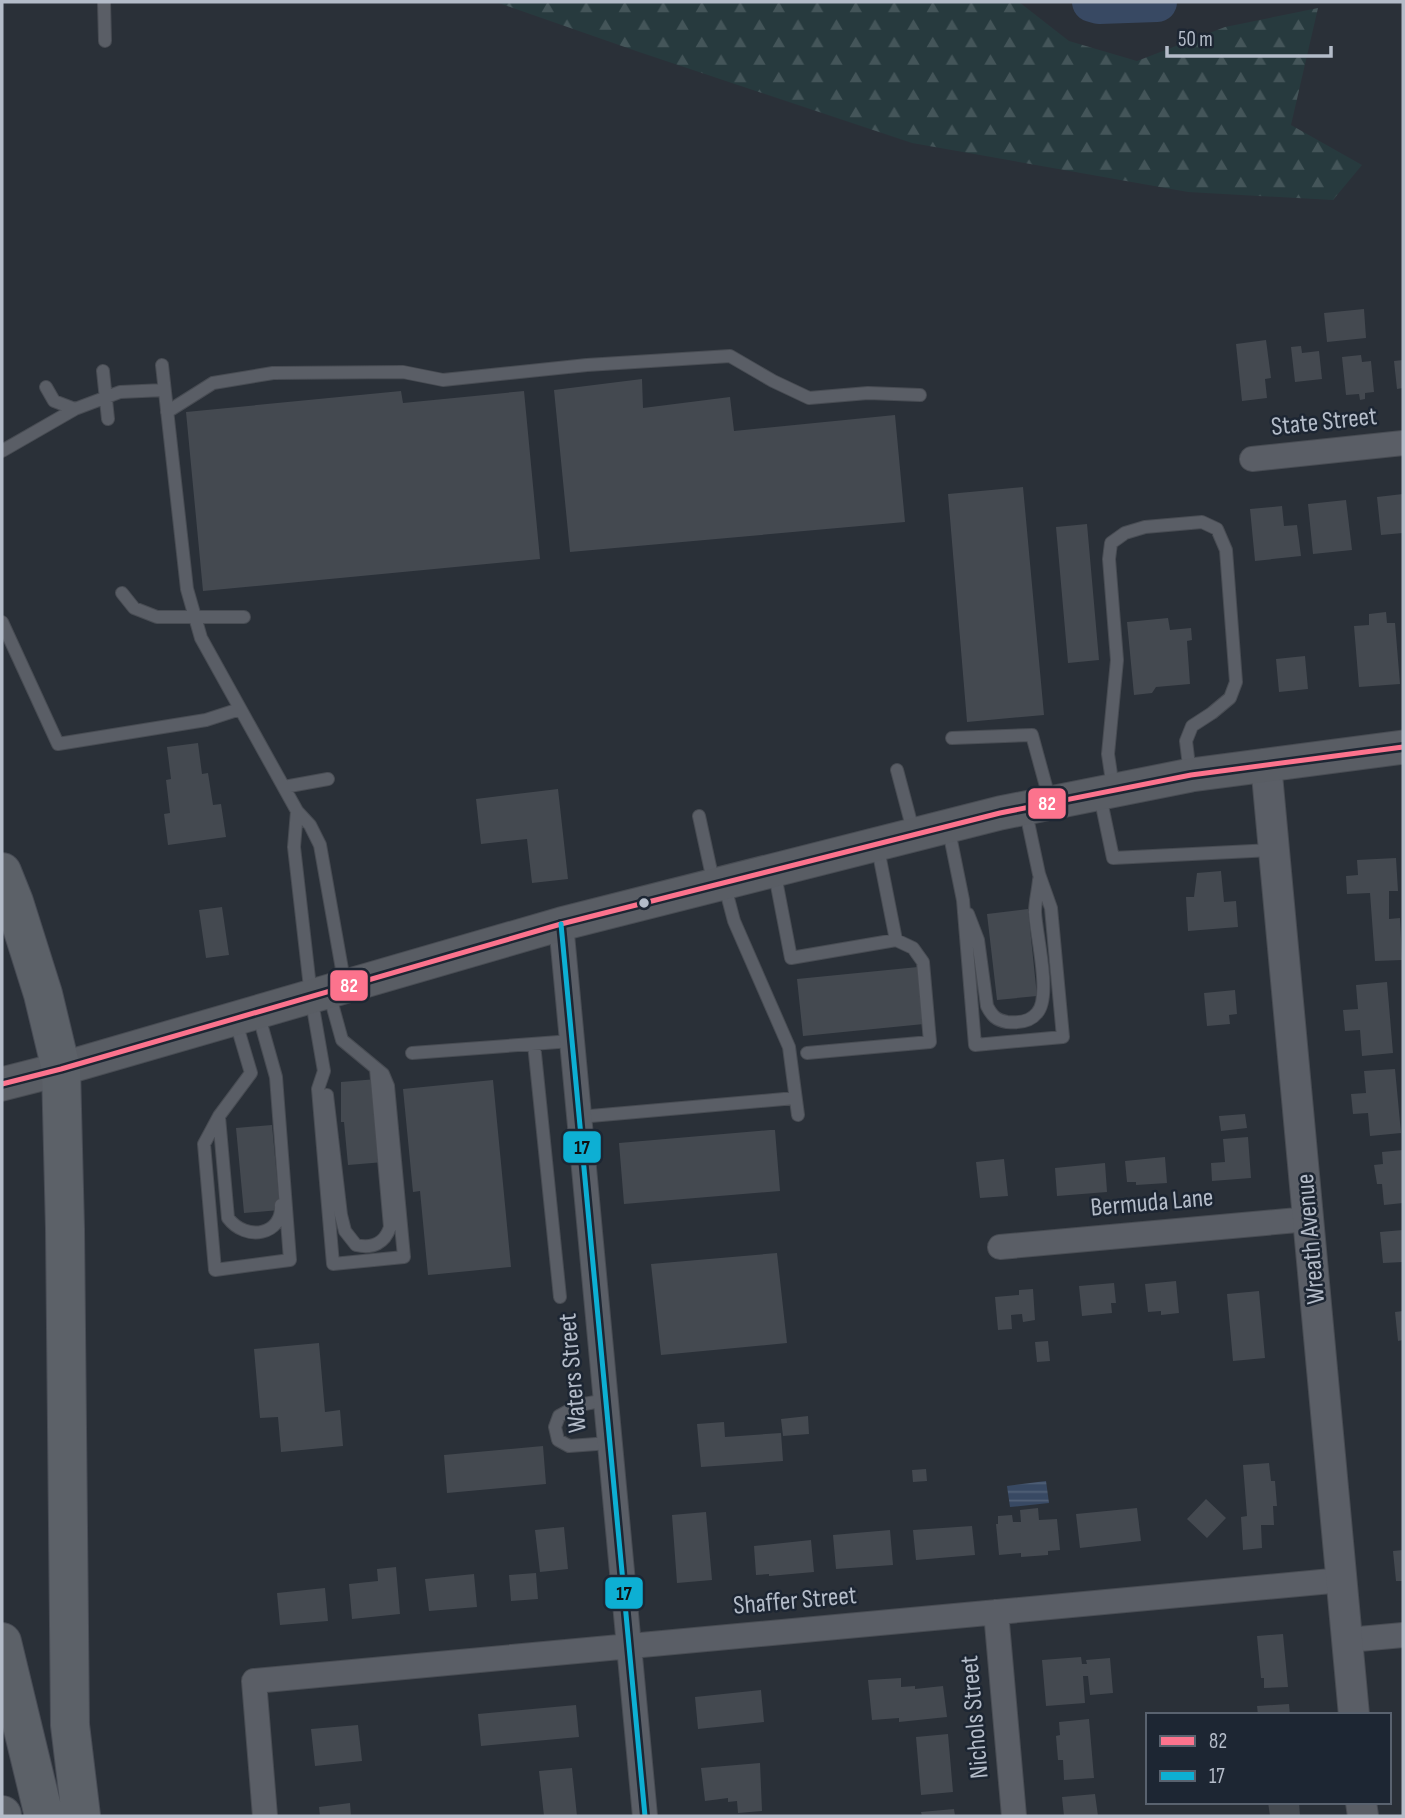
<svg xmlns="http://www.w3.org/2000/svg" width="1405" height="1818" viewBox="0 0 1405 1818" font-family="'Sofia Sans Condensed',sans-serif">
<defs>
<pattern id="forest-firs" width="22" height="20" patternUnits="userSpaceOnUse" patternTransform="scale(1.75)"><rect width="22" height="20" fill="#273a3e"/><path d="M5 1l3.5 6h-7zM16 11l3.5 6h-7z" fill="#445559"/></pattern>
<pattern id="water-rules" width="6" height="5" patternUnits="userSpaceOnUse" patternTransform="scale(1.75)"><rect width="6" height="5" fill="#384963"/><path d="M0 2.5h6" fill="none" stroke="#526178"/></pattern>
</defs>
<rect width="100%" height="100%" fill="#2a3038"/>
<path fill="url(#forest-firs)" d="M496 2H1019L1069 41 1137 61 1225 27 1318 8 1291 125 1362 165 1333 200 1188 192 912 143 639 52Z"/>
<path fill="url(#water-rules)" d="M1046 1481 1049 1503 1010 1507 1007 1486Z"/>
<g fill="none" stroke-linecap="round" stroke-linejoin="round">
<path stroke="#384963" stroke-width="40" d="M1092 2 1099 4 1157 2"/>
</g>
<path fill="#444950" d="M1364 309 1366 338 1327 342 1324 313Z
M1266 340 1271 378 1265 379 1267 398 1242 401 1236 344Z
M1301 346 1302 353 1319 351 1322 379 1295 382 1291 347Z
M1361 355 1362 362 1371 361 1374 392 1365 393V399L1360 400 1359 394 1346 395 1342 357Z
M1403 360V388L1397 389 1394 361Z
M642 379 643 408 730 397 734 431 895 415 905 522 570 552 554 390Z
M401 391 403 403 524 391 540 559 203 591 186 412Z
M1023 487 1044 715 967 722 948 494Z
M1403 494V533L1381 535 1377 497Z
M1346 500 1352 550 1313 554 1308 504Z
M1282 506 1284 526 1297 525 1301 556 1255 561 1250 509Z
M1087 524 1099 660 1068 663 1056 527Z
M1386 612 1387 623H1395L1400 684 1359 687 1354 626 1369 625V614Z
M1168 618 1170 630 1191 628 1192 640 1187 641 1190 684 1156 687 1152 693 1134 695 1127 622Z
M1305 656 1308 689 1279 692 1276 659Z
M198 743 202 774 208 773 213 805 221 804 226 837 168 845 164 814 170 813 166 780 171 779 167 747Z
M558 789 568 879 532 883 527 839 481 844 476 799Z
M1396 858 1398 891H1389V919L1400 918 1402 960 1375 961 1370 893 1347 894 1346 876 1358 875 1357 860Z
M1221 871 1224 902 1236 901 1238 927 1188 931 1186 897H1194L1197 873Z
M222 907 229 955 206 958 199 910Z
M1028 909 1037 996 997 1000 987 914Z
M918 967 924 1024 803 1036 797 979Z
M1387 982 1393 1053 1362 1056 1360 1030 1345 1031 1343 1010 1358 1009 1356 985Z
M1235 990 1237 1014 1229 1015 1230 1024 1207 1026 1204 993Z
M1395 1069 1401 1133 1370 1136 1368 1113 1353 1114 1351 1094 1366 1093 1364 1071Z
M377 1079 384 1162 348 1165 344 1122H341V1082Z
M493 1080 511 1267 428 1275 420 1191 413 1192 403 1089Z
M1245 1114 1247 1128 1221 1131 1219 1116Z
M272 1125 280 1210 244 1213 236 1128Z
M770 1130H775L780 1191 624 1204 619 1143Z
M1248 1137 1251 1178 1212 1181 1211 1163 1225 1162 1223 1139Z
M1403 1150V1203L1384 1205 1382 1184H1377L1374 1165 1383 1164 1382 1152Z
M1165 1157 1167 1183 1136 1185V1182H1127L1125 1161Z
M1004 1159 1008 1196 980 1198 976 1162Z
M1105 1163 1107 1192 1057 1196 1055 1168Z
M1403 1230V1262L1383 1263 1380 1232Z
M777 1253 787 1343 661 1355 651 1264Z
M1176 1281 1179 1313 1161 1315V1311L1148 1312 1145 1284Z
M1114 1283 1116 1303H1111L1112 1313 1082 1316 1079 1286Z
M1033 1289 1035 1320 1023 1322 1022 1314 1011 1315 1012 1329 998 1330 995 1297 1019 1295V1290Z
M1259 1291 1265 1358 1233 1361 1227 1294Z
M1403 1311V1340L1398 1341 1395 1312Z
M1048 1341 1050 1361 1037 1362 1035 1342Z
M319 1343 325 1412 340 1410 343 1446 281 1452 278 1417 260 1418 254 1349Z
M808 1416 809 1434 783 1436 781 1419Z
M724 1422 725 1437 781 1433 783 1461 701 1467 697 1424Z
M543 1446 546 1484 447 1493 444 1455Z
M1269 1463 1271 1481H1275L1277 1506H1273L1274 1525H1261L1262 1548 1243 1550 1241 1517 1247 1516 1243 1465Z
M926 1469 927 1481 913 1482 912 1470Z
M1206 1499 1226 1518 1207 1538 1187 1519Z
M1038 1508 1039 1520 1057 1519 1060 1550 1048 1551V1555L1021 1557V1553L999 1555 996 1524H998V1516L1012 1515 1013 1522H1021L1020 1510Z
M1137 1508 1141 1541 1080 1548 1076 1514Z
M706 1512 712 1580 677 1583 672 1515Z
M972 1526 975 1555 916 1560 913 1530Z
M564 1527 568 1569 540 1572 535 1530Z
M890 1530 893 1565 836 1569 833 1535Z
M811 1540 814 1572 769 1576V1574L756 1575 754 1546Z
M1403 1550V1581H1396L1393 1551Z
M396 1567 400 1614 352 1619 349 1584 378 1581 377 1569Z
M536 1573 538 1599 511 1601 509 1575Z
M474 1574 477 1607 429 1611 425 1579Z
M325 1588 328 1621 280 1625 277 1593Z
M1283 1634 1288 1687 1264 1688V1678H1261L1257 1636Z
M1081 1657 1082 1664H1087L1086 1660 1110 1658 1113 1693 1090 1695 1088 1676H1083L1085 1703 1046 1706 1042 1660Z
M901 1678V1687L915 1686V1689L943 1686 947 1717 899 1722V1718L872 1720 868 1680Z
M761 1690 764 1722 698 1729 695 1697Z
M1289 1704 1290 1715H1258L1257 1706Z
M576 1705 579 1737 481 1746 478 1714Z
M1089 1719 1094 1778 1064 1780 1063 1760H1058L1056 1736 1060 1735 1059 1722Z
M358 1725 362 1761 315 1766 311 1729Z
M948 1734 953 1792 921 1795 916 1737Z
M760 1763 762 1811 738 1813 737 1801 728 1802V1798L705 1801 701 1768Z
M572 1768 577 1816H544L539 1771Z
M1095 1794 1098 1816H1064L1062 1797Z
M1268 1802H1299L1300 1816H1270Z
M350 1803 351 1816H320L319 1807Z
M954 1809 955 1816H922L921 1812Z"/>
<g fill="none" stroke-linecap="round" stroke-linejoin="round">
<defs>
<path id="service" d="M104 2 105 41
M162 365 187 589 201 638 297 811 310 825 320 845 345 986
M103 371 108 419
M46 387 54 401 75 409 120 392 164 390
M167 412 213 383 273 373 403 372 443 380 587 365 730 356 773 381 809 398 868 393 920 395
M2 451 75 409
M122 593 134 608 157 617H244
M2 622 58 744 206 720 240 709
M952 738 1032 735 1050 801
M897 770 914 834
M284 787 328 779
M1113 788 1108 754 1117 660 1109 559 1111 543 1125 533 1145 527 1202 522 1217 529 1226 550 1236 682 1230 698 1212 713 1192 726 1186 741 1190 774
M1100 796 1113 858 1274 850
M297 811 294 847 311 996 324 1071 318 1089 333 1264 404 1257 388 1086 383 1074 342 1040 329 993
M699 816 714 885
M948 826 963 900 975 1045 1063 1037 1051 908 1039 874 1025 808
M774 870 791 958 896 940 877 844
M724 883 734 921 789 1047 798 1115
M968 914 978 940 987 1006C992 1016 996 1020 1007 1022 1017 1023 1030 1022 1037 1013 1052 997 1036 935 1035 912 1035 902 1038 891 1039 880
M235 1019 251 1073 219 1116 204 1144 215 1270 290 1260 276 1077 258 1013
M534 1044 560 1297
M412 1053 572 1041
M807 1053 930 1042 923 962 913 948 896 940
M327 1095 341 1215 345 1231 356 1245C373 1249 385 1243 390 1227L376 1069
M219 1117 228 1218C246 1242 283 1235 281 1205
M579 1117 795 1098
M606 1400 579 1405 559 1416 555 1427 558 1440 569 1446 610 1443"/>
<path id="minor" d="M1252 459 1403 443
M561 924 645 1816
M1000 1247 1309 1219
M996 1612 1014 1816
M1348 1640 1403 1635
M265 1816 254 1681 1342 1580"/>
<path id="tertiary" d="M1266 764 1354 1715
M1361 1802 1363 1816"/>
<path id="secondary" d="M2 1084 61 1069 561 924 1000 813 1191 775 1403 747"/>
<path id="primary" d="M2 872 14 902 43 994 61 1069 65 1229 70 1725 81 1816
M2 1642 44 1816
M2 1815V1816"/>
</defs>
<use href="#service" stroke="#484c53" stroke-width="14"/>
<use href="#minor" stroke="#484c53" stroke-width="26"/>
<use href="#tertiary" stroke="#484c53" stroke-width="32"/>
<use href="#secondary" stroke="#484c53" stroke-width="35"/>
<use href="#primary" stroke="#484c55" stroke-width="40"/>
<use href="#service" stroke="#5a5e66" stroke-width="12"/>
<use href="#minor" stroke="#5a5e66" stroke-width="24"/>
<use href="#tertiary" stroke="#5a5e66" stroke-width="30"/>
<use href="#secondary" stroke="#595d64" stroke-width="33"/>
<use href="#primary" stroke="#5c6168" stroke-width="38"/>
<defs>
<path id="bus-1" d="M2 1084 61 1069 561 924 1000 813 1191 775 1403 747"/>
<path id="bus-2" d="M561 924 645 1816"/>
</defs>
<use href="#bus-1" stroke="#1d2633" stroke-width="10"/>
<use href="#bus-2" stroke="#1d2633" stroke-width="10"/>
<use href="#bus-1" stroke="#fc738d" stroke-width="5"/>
<use href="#bus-2" stroke="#0dafd3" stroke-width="5"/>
</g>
<circle fill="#b4bcc9" stroke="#1d2633" stroke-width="2.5" cx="644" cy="903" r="6"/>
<g text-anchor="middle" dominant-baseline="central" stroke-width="5" stroke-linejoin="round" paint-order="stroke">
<g font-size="26" fill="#b4bcc9" stroke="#1d2633">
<text transform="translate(1324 422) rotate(-6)">State Street</text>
<text transform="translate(1152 1203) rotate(-5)">Bermuda Lane</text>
<text transform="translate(1311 1239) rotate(-95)">Wreath Avenue</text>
<text transform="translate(573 1373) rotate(-95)">Waters Street</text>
<text transform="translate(795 1601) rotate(-5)">Shaffer Street</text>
<text transform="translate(975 1717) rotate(-95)">Nichols Street</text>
</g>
</g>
<g stroke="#1d2633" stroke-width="2.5">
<rect x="1027" y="787" width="40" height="33" rx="7" fill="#fc738d"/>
<rect x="329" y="969" width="40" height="33" rx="7" fill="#fc738d"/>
<rect x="562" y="1130" width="40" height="34" rx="7" fill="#0dafd3"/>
<rect x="604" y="1576" width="40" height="34" rx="7" fill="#0dafd3"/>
</g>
<g font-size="19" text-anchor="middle" font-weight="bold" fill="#fff">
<text x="1047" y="810">82</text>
<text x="349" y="992">82</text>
</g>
<g font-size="19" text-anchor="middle" font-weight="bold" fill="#111">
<text x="582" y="1154">17</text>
<text x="624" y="1600">17</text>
</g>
<rect width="1405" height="1818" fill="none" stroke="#b4bcc9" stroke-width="7"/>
<rect x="1146" y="1713" width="245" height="91" fill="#1d2633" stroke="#59626f" stroke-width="2"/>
<rect x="1160" y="1736" width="35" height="10" fill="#fc738d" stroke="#59626f" stroke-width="2"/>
<text x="1209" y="1748" font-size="21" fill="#b4bcc9">82</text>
<rect x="1160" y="1771" width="35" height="10" fill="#0dafd3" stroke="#59626f" stroke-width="2"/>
<text x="1209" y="1783" font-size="21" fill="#b4bcc9">17</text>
<path d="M1167 46v10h164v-10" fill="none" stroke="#b4bcc9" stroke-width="3.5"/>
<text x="1178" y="46" font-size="21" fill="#b4bcc9" stroke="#1d2633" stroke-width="5" paint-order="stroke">50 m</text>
</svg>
